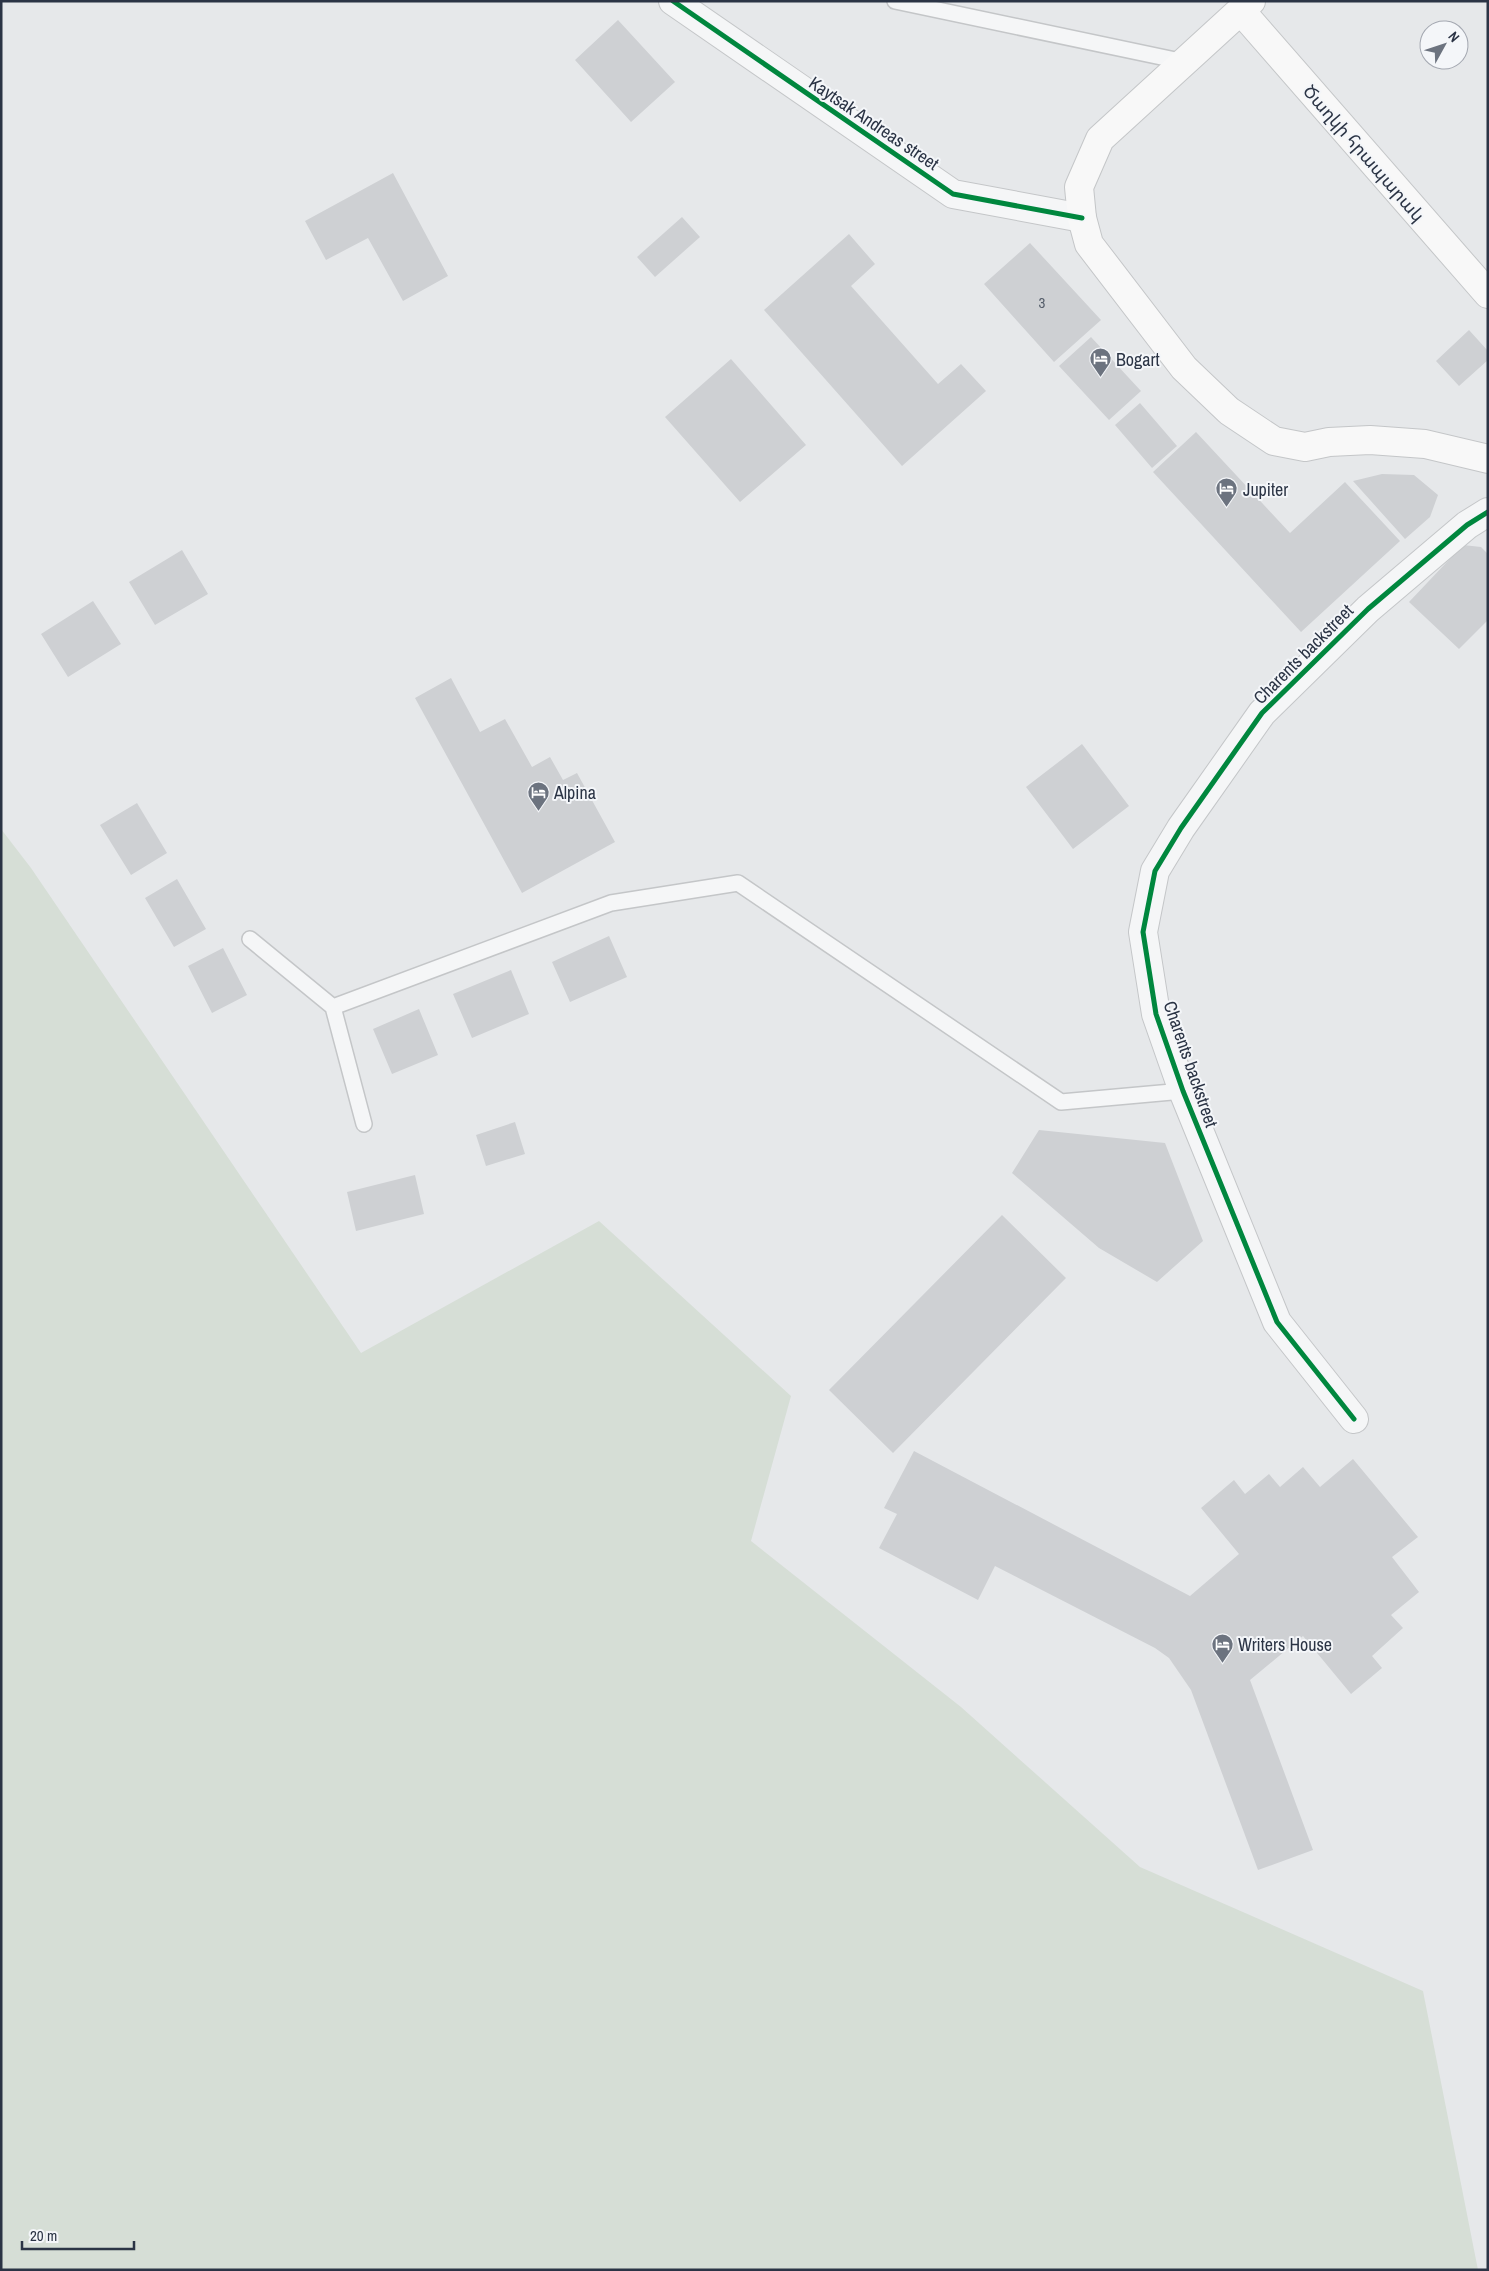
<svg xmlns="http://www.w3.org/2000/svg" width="1489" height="2271" viewBox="0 0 1489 2271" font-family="'Archivo Narrow','Noto Sans Armenian',sans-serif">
<rect width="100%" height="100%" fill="#e6e8ea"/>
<path fill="#d6ded6" d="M1 829 31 868 361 1353 599 1221 791 1396 751 1541 961 1707 1140 1867 1423 1991 1478 2270H1Z"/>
<path fill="#ced0d3" d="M618 20 675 82 631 122 575 60Z
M393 173 448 276 403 301 368 238 326 260 305 221Z
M682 217 700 237 655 277 637 257Z
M849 234 875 264 851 286 938 384 961 364 986 391 902 466 764 310Z
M1030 243 1101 320 1054 362 984 284Z
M1469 330 1488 351V360L1459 386 1436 361Z
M1091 337 1141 391 1109 420 1059 366Z
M731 359 806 445 740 502 665 417Z
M1140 403 1177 446 1152 468 1115 425Z
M1196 432 1290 533 1345 482 1400 541 1301 632 1153 472Z
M1382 474 1414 475 1438 495 1430 517 1405 539 1353 481Z
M1463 545 1481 547 1488 554V620L1459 649 1409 602Z
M182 550 208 594 155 625 129 582Z
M93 601 121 644 68 677 41 634Z
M451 678 480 732 505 719 532 767 550 757 563 780 577 773 615 842 522 893 415 698Z
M1082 744 1129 806 1073 849 1026 787Z
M137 803 167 853 131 875 100 825Z
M177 879 206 929 174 947 145 898Z
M609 936 627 977 570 1002 552 962Z
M223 948 247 995 212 1013 188 966Z
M511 970 529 1014 472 1038 453 994Z
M419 1009 438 1055 392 1074 373 1029Z
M515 1122 525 1154 486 1166 476 1135Z
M1039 1130 1165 1143 1203 1241 1157 1282 1099 1248 1012 1173Z
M415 1175 424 1214 356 1231 347 1192Z
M1002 1215 1066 1278 893 1453 829 1390Z
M914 1451 1190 1596 1239 1554 1201 1508 1234 1480 1245 1494 1269 1474 1280 1487 1303 1467 1320 1487 1353 1459 1418 1537 1392 1557 1419 1592 1391 1615 1403 1628 1372 1656 1382 1668 1351 1694 1303 1636 1250 1680 1313 1850 1258 1870 1191 1690 1169 1658 1155 1648 995 1566 978 1600 879 1548 897 1514 884 1508Z"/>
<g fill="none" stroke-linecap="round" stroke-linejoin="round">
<defs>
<path id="service" d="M895 1 1185 62
M250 939 333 1007 611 903 738 883 1061 1102 1183 1091
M333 1007 364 1124"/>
<path id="minor" d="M673 1 953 194 1082 218
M1354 1419 1277 1322 1183 1091 1156 1014 1143 932 1155 871 1181 828 1262 713 1368 609 1467 525 1488 512"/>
<path id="secondary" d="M1251 1 1100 139 1079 187 1082 218 1089 244 1184 368 1229 411 1274 441 1305 447 1329 442 1370 440 1425 444 1488 459
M1241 11 1488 294"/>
</defs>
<use href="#service" stroke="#c4c6c8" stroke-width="18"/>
<use href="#minor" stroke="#c4c6c8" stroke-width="30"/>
<use href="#secondary" stroke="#c4c6c8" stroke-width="30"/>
<use href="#service" stroke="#f5f6f7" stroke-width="15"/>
<use href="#minor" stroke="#f5f6f7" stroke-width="28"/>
<use href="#secondary" stroke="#f8f8f8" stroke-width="28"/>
<defs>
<path id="cycleway" d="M673 1 953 194 1082 218
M1354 1419 1277 1322 1183 1091 1156 1014 1143 932 1155 871 1181 828 1262 713 1368 609 1467 525 1488 512"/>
</defs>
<use href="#cycleway" stroke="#f4f6f9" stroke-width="8"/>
<use href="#cycleway" stroke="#00873e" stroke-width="5"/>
</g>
<defs>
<symbol id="hotel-pin" viewBox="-11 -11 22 30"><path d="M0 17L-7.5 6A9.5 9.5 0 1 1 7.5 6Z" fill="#6c737f" stroke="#f4f6f9"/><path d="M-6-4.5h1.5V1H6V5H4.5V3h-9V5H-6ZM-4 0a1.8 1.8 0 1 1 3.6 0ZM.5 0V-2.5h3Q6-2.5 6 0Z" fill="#fff"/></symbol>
</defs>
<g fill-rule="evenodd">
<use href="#hotel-pin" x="1088" y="346" width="25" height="34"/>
<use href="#hotel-pin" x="1214" y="476" width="25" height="34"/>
<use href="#hotel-pin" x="526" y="780" width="25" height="34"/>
<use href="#hotel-pin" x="1210" y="1632" width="25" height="34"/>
</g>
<g text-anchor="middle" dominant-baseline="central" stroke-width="4" stroke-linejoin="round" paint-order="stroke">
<g font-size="15" fill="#545c69">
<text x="1042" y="302">3</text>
</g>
<g font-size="18" fill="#2b3445" stroke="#f4f6f9">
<text transform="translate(874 123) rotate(34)">Kaytsak Andreas street</text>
<text transform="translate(1364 153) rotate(49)">Ծաղկի հրապարակ</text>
<text transform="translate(1303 654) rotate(-45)">Charents backstreet</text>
<text transform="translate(1191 1064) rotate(71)">Charents backstreet</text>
</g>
<g font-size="18" fill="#2b3445" stroke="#f4f6f9" text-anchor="start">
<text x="1116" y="359">Bogart</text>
<text x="1243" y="489">Jupiter</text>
<text x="554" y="792">Alpina</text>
<text x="1238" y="1644">Writers House</text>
</g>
</g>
<rect width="1489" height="2271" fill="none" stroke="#2b3445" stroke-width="5"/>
<g transform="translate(1444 45) rotate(50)"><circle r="24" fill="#f4f6f9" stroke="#a4a8b1"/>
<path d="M0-4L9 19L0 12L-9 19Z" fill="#6c737f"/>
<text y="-8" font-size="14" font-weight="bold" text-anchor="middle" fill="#2b3445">N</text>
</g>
<path d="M22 2241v8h112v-8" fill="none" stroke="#2b3445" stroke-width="2.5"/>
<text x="30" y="2241" font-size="15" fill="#2b3445" stroke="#f4f6f9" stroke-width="4" paint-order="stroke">20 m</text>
</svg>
